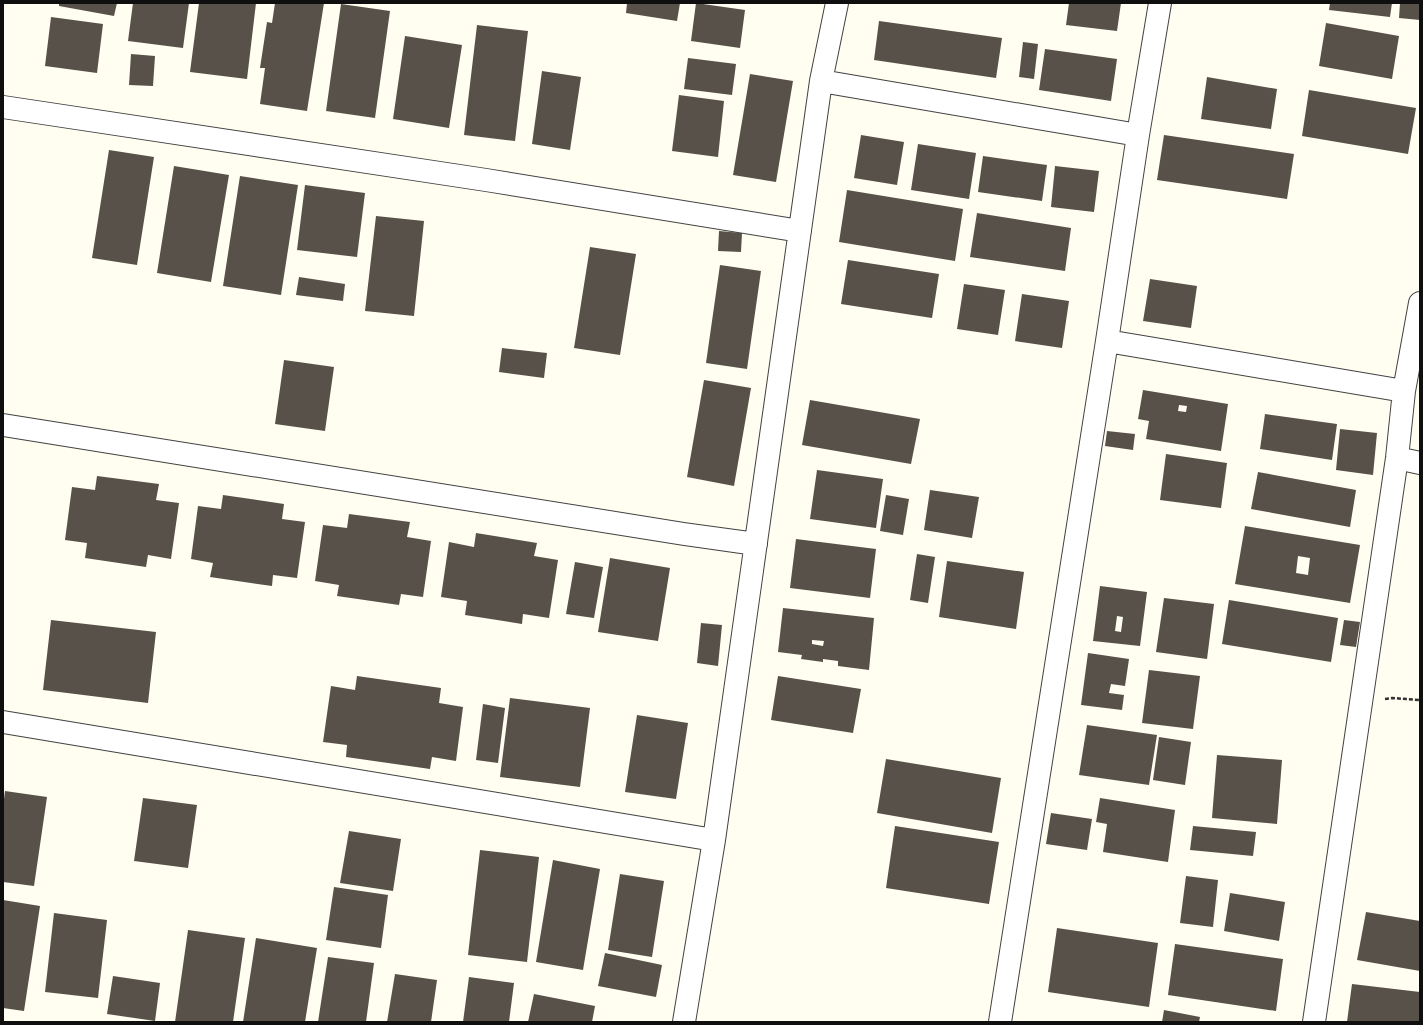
<svg xmlns="http://www.w3.org/2000/svg" width="1423" height="1025" viewBox="0 0 1423 1025" font-family="Spectral,serif">
<rect width="100%" height="100%" fill="#fffef0"/>
<path fill="#58514a" fill-rule="evenodd" d="M59 3H117L114 16 59 6Z
M133 3H189L183 48 128 41Z
M199 3H256L247 79 190 72Z
M275 3H324L307 111 260 104 265 68H260L267 22 272 23Z
M627 3H680L677 21 626 13Z
M696 3 745 10 740 48 691 41Z
M1069 3H1121L1117 31 1066 25Z
M1330 3H1392L1390 17 1329 10Z
M1400 3H1420V20L1399 18Z
M341 4 390 11 375 118 326 111Z
M51 17 103 24 97 73 45 66Z
M879 21 1002 38 996 78 874 60Z
M1326 23 1399 36 1392 79 1319 66Z
M477 25 528 31 515 141 464 135Z
M405 36 462 45 449 128 393 119Z
M1023 42 1038 44 1034 79 1019 77Z
M1045 49 1117 59 1111 101 1039 90Z
M131 54 155 56 153 86 129 85Z
M688 58 736 64 732 95 684 89Z
M542 71 581 77 570 150 532 144Z
M750 74 793 81 776 182 733 175Z
M1207 77 1277 89 1271 129 1201 119Z
M1309 90 1416 108 1408 154 1302 136Z
M679 95 724 101 718 157 672 151Z
M861 135 904 142 897 185 854 178Z
M1164 135 1294 154 1287 199 1157 180Z
M918 144 976 153 969 199 911 190Z
M109 150 154 157 137 265 92 258Z
M983 156 1047 165 1042 201 978 192Z
M174 166 229 175 211 282 157 273Z
M1055 166 1099 171 1094 212 1051 207Z
M240 176 298 185 281 295 223 286Z
M305 185 365 193 357 257 297 250Z
M847 190 963 209 955 261 839 242Z
M977 213 1071 228 1065 271 970 257Z
M376 216 424 221 414 316 365 311Z
M719 231 742 233 741 252 718 251Z
M590 247 636 254 620 355 574 348Z
M848 260 939 274 932 318 841 304Z
M720 265 761 271 747 369 706 363Z
M299 277 345 284 343 301 296 295Z
M1150 279 1197 286 1191 328 1143 321Z
M964 284 1005 290 998 335 957 329Z
M1022 294 1069 301 1062 348 1015 341Z
M502 348 547 353 544 378 499 372Z
M284 360 334 367 325 431 275 424Z
M704 380 751 388 734 486 687 477Z
M1143 390 1228 404 1221 451 1146 439 1149 421 1138 419ZM1179 405 1187 406 1186 412 1178 411Z
M810 400 920 419 911 464 802 445Z
M1265 414 1337 424 1332 460 1260 449Z
M1340 429 1377 433 1373 475 1336 470Z
M1107 431 1135 434 1133 450 1105 446Z
M1166 454 1227 463 1221 508 1160 500Z
M817 470 883 479 876 528 810 519Z
M1258 472 1356 490 1350 527 1251 509Z
M97 476 159 484 156 500 179 503 171 559 148 555 146 567 85 558 87 543 65 540 72 487 95 490Z
M930 490 979 497 972 538 924 530Z
M223 495 284 504 282 519 305 522 297 578 273 575 272 586 210 577 213 563 191 559 198 506 221 509Z
M886 495 909 499 903 535 880 531Z
M349 514 410 522 407 537 431 541 423 597 401 594 399 605 337 596 339 585 315 581 323 525 347 528Z
M1245 526 1360 545 1350 603 1235 584ZM1298 556 1310 558 1308 575 1296 573Z
M476 533 537 543 534 556 558 560 549 618 523 614 522 624 465 615 467 601 441 597 449 542 474 547Z
M796 539 876 549 870 598 790 588Z
M917 554 935 557 928 603 910 600Z
M610 558 670 568 658 641 598 632Z
M947 561 1024 572 1016 629 939 617Z
M575 562 603 567 594 618 566 614Z
M1100 586 1147 592 1140 646 1093 641ZM1117 616 1123 617 1121 632 1115 631Z
M1164 598 1214 604 1207 659 1156 652Z
M1229 600 1338 618 1331 662 1222 644Z
M783 608 874 618 869 670 838 666V661L823 659V662L801 659 802 655 778 652ZM812 640 824 641 823 646 812 644Z
M51 620 156 632 148 703 43 690Z
M1344 620 1360 622 1356 647 1340 645Z
M701 623 722 625 718 666 697 663Z
M1088 653 1129 659 1125 686 1111 684 1109 693 1124 695 1122 710 1081 705Z
M1149 670 1200 676 1193 729 1142 723Z
M357 676 441 688 439 703 463 707 456 761 432 757 430 769 346 757 347 745 323 742 331 686 355 690Z
M778 676 861 689 853 733 771 720Z
M510 698 590 708 580 787 500 777Z
M483 704 505 708 498 763 476 760Z
M637 715 688 723 676 799 625 792Z
M1087 725 1157 735 1149 785 1079 775Z
M1159 737 1191 742 1185 785 1153 780Z
M1217 755 1282 760 1277 824 1212 818Z
M886 759 1001 778 992 833 877 813Z
M5 791 47 797 34 886 3 882V807Z
M143 798 197 805 188 868 134 861Z
M1100 798 1175 810 1168 862 1103 852 1107 824 1096 822Z
M1051 813 1092 819 1087 850 1046 844Z
M895 826 999 842 989 904 886 888Z
M1193 826 1256 832 1253 856 1190 850Z
M349 831 401 839 393 891 340 883Z
M480 850 539 857 527 962 468 955Z
M553 860 600 869 583 970 536 962Z
M620 874 664 881 652 957 608 950Z
M1186 876 1218 880 1213 927 1180 923Z
M334 887 388 895 381 948 326 940Z
M1230 893 1285 902 1279 941 1224 931Z
M3 900 40 906 24 1011 3 1008Z
M1366 912 1420 921V971L1357 960Z
M54 913 107 920 98 998 45 992Z
M1057 928 1158 943 1149 1007 1048 992Z
M188 930 245 938 233 1022H175Z
M256 938 317 948 305 1022H243Z
M1175 944 1283 959 1276 1011 1168 995Z
M605 953 662 965 656 997 598 986Z
M328 957 374 963 366 1022H318Z
M395 974 437 980 431 1022H387Z
M113 976 160 983 155 1021 107 1014Z
M469 977 514 983 509 1022H463Z
M1352 984 1420 992V1022H1347Z
M534 994 595 1006 592 1022H528Z
M1164 1010 1200 1017 1199 1022H1162Z"/>
<g fill="none" stroke-linecap="round" stroke-linejoin="round">
<defs>
<path id="street" d="M821 81 1138 135
M3 107 486 180 800 231
M1107 341 1404 391
M3 425 684 534 756 544
M1397 458 1420 463
M3 722 714 840
M684 1022 714 840 821 81 837 3
M1000 1022 1107 341 1138 135 1160 3
M1314 1022 1397 458 1404 391 1420 303"/>
</defs>
<use href="#street" stroke="#424242" stroke-width="24"/>
<path stroke="#313131" stroke-width="2.5" stroke-dasharray="4 2" stroke-linecap="butt" d="M1385 699 1392 698 1420 700"/>
<use href="#street" stroke="#fff" stroke-width="22"/>
</g>
<rect width="1423" height="1025" fill="none" stroke="#0f0f0f" stroke-width="8"/>
</svg>
